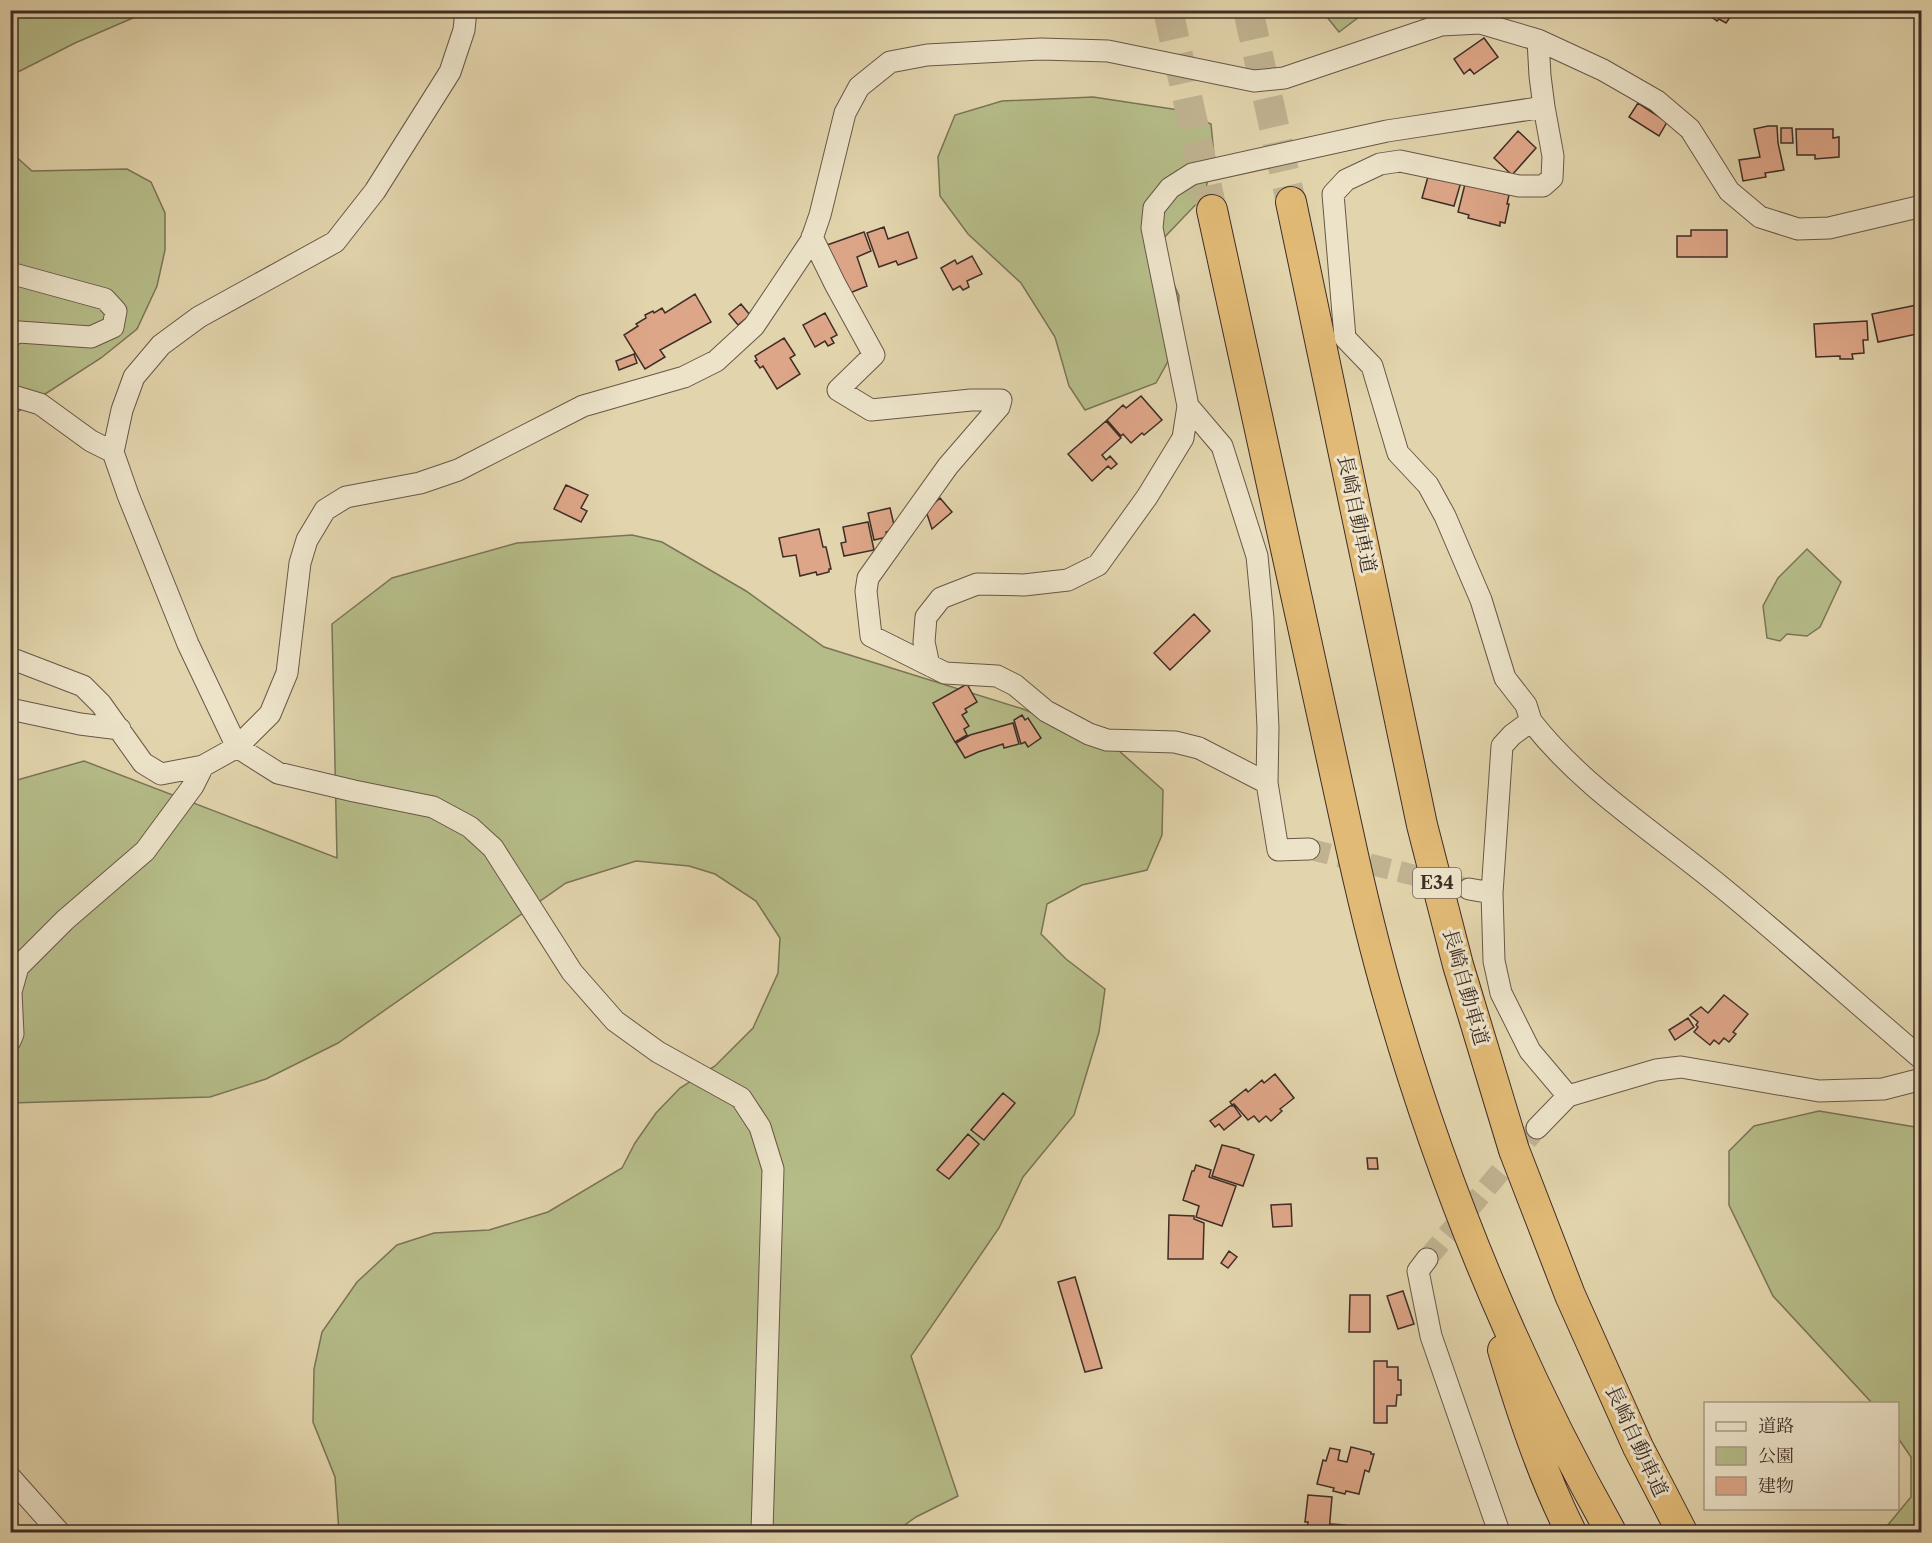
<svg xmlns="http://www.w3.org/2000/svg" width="1932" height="1543" viewBox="0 0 1932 1543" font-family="'Libre Caslon Text','Noto Serif JP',serif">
<rect width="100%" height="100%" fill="#e2d4ac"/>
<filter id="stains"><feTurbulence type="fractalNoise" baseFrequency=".00333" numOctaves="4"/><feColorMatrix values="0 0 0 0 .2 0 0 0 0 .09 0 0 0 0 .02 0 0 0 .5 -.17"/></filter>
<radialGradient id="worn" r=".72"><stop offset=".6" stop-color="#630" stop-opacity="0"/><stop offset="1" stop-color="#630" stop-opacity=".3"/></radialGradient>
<path fill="#b5bc88" stroke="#7a7458" stroke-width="1.5" d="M11 11H149L75 43 14 74 11 122 13 154 32 171 127 169 151 182 165 213V250L157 286 137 329 101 358 11 416Z
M1322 11H1367L1339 32Z
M1093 97 1179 110 1211 124 1214 155 1204 196 1159 243 1166 266 1179 296 1177 345 1156 383 1085 410 1069 386 1055 337 1021 283 968 234 940 196 938 157 955 115 1002 101Z
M632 535 662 542 746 591 824 647 1023 709 1118 750 1163 790 1162 835 1147 870 1082 885 1047 904 1041 934 1066 959 1105 989 1099 1032 1074 1115 1023 1177 999 1228 911 1356 958 1496 916 1517 895 1532H339L335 1477 313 1422 314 1369 322 1332 357 1282 397 1245 434 1233 489 1230 548 1212 622 1168 635 1143 656 1113 680 1088 715 1066 753 1028 778 973 780 938 756 901 715 874 689 866 636 861 566 883 338 1043 266 1079 210 1097 11 1103 10 782 84 761 337 858 332 624 392 578 517 543Z
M1807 549 1841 582 1820 627 1807 636 1787 634 1780 641 1767 638 1763 606 1778 578Z
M1819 1111 1921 1128V1532H1882L1911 1497V1457L1898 1438V1404L1872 1403 1773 1296 1729 1205V1151L1754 1126Z"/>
<path fill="#dea688" stroke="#3f2d27" stroke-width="1.5" d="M1599 10H1631V11H1627L1628 15H1610V12Z
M1702 10H1730L1733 13 1726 23 1719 19 1717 21Z
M1484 38 1498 57 1474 74 1470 69 1464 74 1454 59Z
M1638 103 1667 122 1659 136 1629 117Z
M1768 126H1777L1778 143 1784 170 1765 173 1766 177 1743 181 1739 160 1760 157 1754 129Z
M1781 128H1792L1793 143H1781Z
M1796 129H1833V138L1839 137V157L1815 159V155H1797Z
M1518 131 1536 148 1512 175 1494 158Z
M1429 173 1461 182 1454 206 1422 198Z
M1465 184 1509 195 1507 204H1509L1505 223 1500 222V226L1468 218 1469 215 1458 212Z
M884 227 888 239 908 232 917 258 898 265 896 261 879 267 867 233Z
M1691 230H1727V257H1677V236H1691Z
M864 232 871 251 857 257 867 286 845 295 827 245Z
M972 256 982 274 967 281 969 287 963 290 960 286 953 290 941 268 955 260 957 264Z
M695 294 711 322 660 350 665 357 645 369 624 335 638 326 636 324 646 318 645 315 653 311 654 313 662 308 665 313Z
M741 304 750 315 738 325 729 314Z
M1922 304V322L1920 323 1922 333 1878 342 1872 314Z
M825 313 837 335 831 338 834 343 828 346 825 341 815 347 803 325Z
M1867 321 1868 340H1863L1864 353 1852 354 1853 359H1840V356L1816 357 1814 324Z
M784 338 795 355 790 358 800 374 777 389 763 366 760 368 755 361 757 360 755 356Z
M634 354 637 363 619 370 616 361Z
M1141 396 1162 420 1144 435 1142 433 1131 443 1123 434 1121 436 1107 420 1123 405 1126 408Z
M1106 421 1121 438 1102 455 1106 460 1110 456 1117 464 1111 469 1108 466 1092 481 1068 454Z
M566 485 588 495 581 508 587 511 581 522 554 509Z
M940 498 952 512 932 529 926 511Z
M890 508 895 529 886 532 887 537 874 540 868 513Z
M868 522 874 550 844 556 841 543 846 542 843 527Z
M819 529 823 547H826L831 569H829V572L817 575 816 572 800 576 796 555 783 557 779 538Z
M1194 614 1210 631 1170 670 1154 653Z
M967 684 977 702 965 709 967 712 962 715 969 726 964 729 967 735 955 742 933 703Z
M1022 715 1025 720 1028 718 1041 738 1028 747 1025 742 1021 744 1014 720Z
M1013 723 1019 744 1004 748 1003 744 978 752 965 758 956 743 970 735Z
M1724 995 1748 1014 1733 1032 1736 1034 1729 1042 1724 1038 1719 1044 1714 1040 1710 1045 1694 1032 1698 1027 1696 1025 1698 1022 1690 1015 1701 1007 1708 1013Z
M1688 1018 1694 1027 1675 1040 1669 1030Z
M1275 1074 1294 1098 1280 1109 1282 1111 1271 1121 1266 1116 1259 1122 1254 1116 1248 1120 1234 1104 1232 1105 1230 1102 1246 1089 1248 1092 1262 1080 1264 1083Z
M1003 1093 1015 1103 984 1140 971 1130Z
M1230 1106H1234L1241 1116 1224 1130 1219 1124 1215 1127 1210 1121Z
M968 1134 979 1144 949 1179 937 1170Z
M1222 1145 1239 1149V1150L1254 1155 1243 1186 1212 1176Z
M1367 1158H1377L1378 1169H1368Z
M1196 1165 1211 1170 1209 1177 1236 1186 1222 1226 1196 1217 1199 1206 1183 1200 1192 1171H1194Z
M1291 1204 1292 1226 1273 1227 1271 1205Z
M1169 1215 1194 1216V1219L1204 1223 1203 1259H1168Z
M1229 1251 1237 1257 1228 1268 1221 1263Z
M1075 1277 1102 1368 1085 1372 1058 1282Z
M1403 1291 1414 1324 1398 1329 1387 1296Z
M1350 1295H1370V1332H1349Z
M1374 1361H1387V1367H1398V1380H1401V1395H1397L1396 1406H1387V1423H1374Z
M1351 1447 1371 1452V1454H1374L1369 1472 1365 1470 1359 1494 1346 1491 1345 1494 1333 1491 1334 1488 1317 1484 1323 1460 1326 1461 1330 1448 1340 1450 1338 1460 1347 1462Z
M1308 1495 1332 1497 1329 1532H1307L1308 1522H1305Z
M1331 1524 1345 1525V1532H1331Z"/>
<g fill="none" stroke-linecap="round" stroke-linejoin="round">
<path stroke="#c1b391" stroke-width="21" stroke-dasharray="21 10" stroke-linecap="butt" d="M1309 849 1469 889
M1427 1259 1537 1128"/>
<path stroke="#c1b391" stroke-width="30" stroke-dasharray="30 15" stroke-linecap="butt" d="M1168 10 1212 210
M1248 10 1291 202"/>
<defs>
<path id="minor" d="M466 10 464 30 450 72 375 191 335 242 199 317 161 345 134 377 122 410 113 452 128 495 188 644 237 747 278 773 354 791 433 807 470 827 493 848 572 972 615 1021 658 1052 741 1098 760 1127 773 1169 762 1532
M812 237 835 284 874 355 838 390 871 410 971 400H1001L999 407 948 466 868 578 866 591 871 636 945 673 997 676 1015 685 1046 711 1089 734 1107 740 1175 742 1199 748 1267 783
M10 273 105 299 116 311 113 327 91 337 19 332 10 336
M10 395 40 404 91 441 113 452
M1188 406 1222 446 1257 556 1263 619 1268 728 1267 783 1278 850 1309 849
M10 658 83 686 101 704 143 763 161 774 203 766 193 786 145 851 65 920 18 967 11 992 13 1034 10 1041
M929 665 924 642 926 617 941 598 977 584 1024 585 1068 580 1098 565 1147 497 1183 438 1188 406 1152 228 1154 208 1170 188 1192 174 1387 131 1544 107 1540 76 1538 40
M10 709 80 724 120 729
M1531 721 1526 705 1505 678 1481 600 1445 516 1428 485 1398 453 1372 366 1345 338 1333 194 1346 180 1380 164 1400 161 1519 186H1543L1552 178 1553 156 1544 107
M203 766 237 747 270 714 287 673 300 563 307 540 325 510 346 497 420 483 458 470 583 406 684 377 716 361 754 326 811 241 820 215 845 113 859 87 890 62 927 55 1041 49 1108 51 1254 81 1284 78 1441 25 1480 23 1538 40 1603 70 1657 101 1690 129 1729 191 1760 217 1798 229 1829 228 1922 206
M1469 889 1492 893 1494 961 1501 993 1530 1051 1568 1096
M1492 893 1502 746 1512 735 1531 721C1584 789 1658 834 1724 889 1791 944 1856 1003 1922 1059
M1537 1128 1568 1096 1656 1070 1681 1067 1819 1091 1883 1089 1922 1079
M1427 1259 1418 1271 1431 1336 1499 1532
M10 1477 59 1532"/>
<path id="highway" d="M1291 202 1422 825 1458 965 1514 1150 1570 1295 1638 1447 1682 1532
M1212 210 1347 828C1360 888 1374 947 1391 1005 1444 1188 1518 1367 1611 1532
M1503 1350C1522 1413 1542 1474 1571 1532"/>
</defs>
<use href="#minor" stroke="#685748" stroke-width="23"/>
<use href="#highway" stroke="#3f2d27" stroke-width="32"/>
<use href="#minor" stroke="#ece3c9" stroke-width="21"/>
<use href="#highway" stroke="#e1ba76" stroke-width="30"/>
</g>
<g text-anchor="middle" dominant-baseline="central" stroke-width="6" stroke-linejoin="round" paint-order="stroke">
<rect fill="#ece3c9" stroke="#736458" stroke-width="1.5" x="1413" y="868" width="48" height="30" rx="4.5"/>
<g font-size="18" font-weight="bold" fill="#3f2d27">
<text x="1437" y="883">E34</text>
</g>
<g font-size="20" fill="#3f2d27" stroke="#ece3c9">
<text transform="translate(1357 514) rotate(78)">長崎自動車道</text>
<text transform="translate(1466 987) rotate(74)">長崎自動車道</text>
<text transform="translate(1637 1441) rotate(65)">長崎自動車道</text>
</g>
</g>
<rect width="1932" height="1543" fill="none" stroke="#e2d4ac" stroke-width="36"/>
<rect x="12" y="12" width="1908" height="1519" fill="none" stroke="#3f2d27" stroke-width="3"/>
<rect x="18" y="18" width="1896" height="1507" fill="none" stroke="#3f2d27" stroke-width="1.5"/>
<rect x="1704" y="1402" width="195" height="108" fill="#ece3c9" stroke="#a79a88" stroke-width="1.5"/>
<rect x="1716" y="1422" width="30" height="9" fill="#ece3c9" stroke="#a79a88" stroke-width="1.5"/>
<text x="1758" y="1432" font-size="18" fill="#3f2d27">道路</text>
<rect x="1716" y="1447" width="30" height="18" fill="#b5bc88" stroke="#a79a88" stroke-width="1.5"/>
<text x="1758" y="1462" font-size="18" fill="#3f2d27">公園</text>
<rect x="1716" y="1477" width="30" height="18" fill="#dea688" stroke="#a79a88" stroke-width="1.5"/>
<text x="1758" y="1492" font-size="18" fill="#3f2d27">建物</text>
<rect width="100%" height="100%" filter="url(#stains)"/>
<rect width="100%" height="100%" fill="url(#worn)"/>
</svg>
